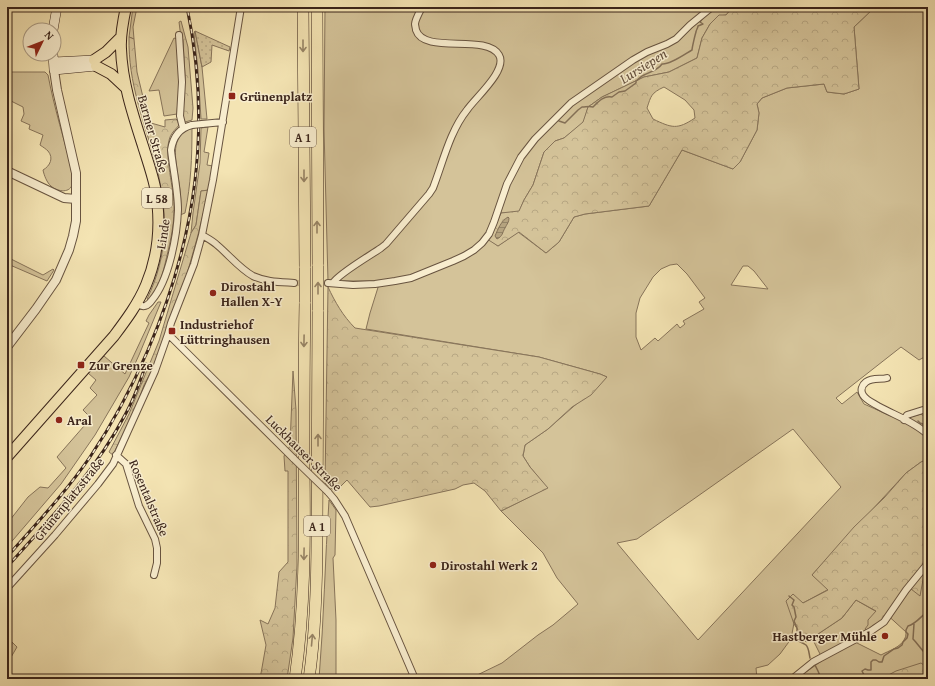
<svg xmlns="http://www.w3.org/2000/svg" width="935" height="686" viewBox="0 0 935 686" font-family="'Gentium Book Plus',serif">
<defs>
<pattern id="forest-crowns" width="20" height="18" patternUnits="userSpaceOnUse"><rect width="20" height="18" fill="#d4c399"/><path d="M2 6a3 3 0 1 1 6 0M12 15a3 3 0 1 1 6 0" fill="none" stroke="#b7a783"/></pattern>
<pattern id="garden-dots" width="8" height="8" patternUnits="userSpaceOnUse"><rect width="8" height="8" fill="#d4c399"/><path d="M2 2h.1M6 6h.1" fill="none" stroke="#b7a783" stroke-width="1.8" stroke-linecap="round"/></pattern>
<pattern id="water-rules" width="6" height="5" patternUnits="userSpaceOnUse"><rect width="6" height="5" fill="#b5a37f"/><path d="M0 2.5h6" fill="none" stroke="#948567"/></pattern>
</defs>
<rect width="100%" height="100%" fill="#f4e4b3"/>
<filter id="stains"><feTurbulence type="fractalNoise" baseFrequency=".005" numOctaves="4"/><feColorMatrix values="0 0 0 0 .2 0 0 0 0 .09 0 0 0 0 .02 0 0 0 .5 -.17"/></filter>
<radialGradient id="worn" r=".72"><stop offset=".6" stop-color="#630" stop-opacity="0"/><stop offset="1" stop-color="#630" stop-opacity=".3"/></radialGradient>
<path fill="#d4c399" stroke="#87745a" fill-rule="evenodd" d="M133 7H137L133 27 134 39 129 37Z
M325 7H630L643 10 656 7H733L726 15 719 16 710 24 702 38 697 58 669 72 644 77 602 97 588 107 584 122 564 138 555 141 544 152 533 185 524 200 519 212 501 213 495 227 487 238 498 246 518 232 546 253 559 242 574 217 585 214 649 206 682 150 733 169 740 162 757 130 759 113 757 104 762 98 787 88 824 84 827 92 844 94 859 89 854 27 875 7H928V355L919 360 901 347 836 398 842 404 857 392 864 404 900 420 921 414 928 419V459L921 462 906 473 812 575 829 589 803 603 794 623 791 639 780 654 768 665 756 668 757 679H469L502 663 538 635 553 625 578 604 557 578 543 553 501 511 547 488 530 467 523 456 525 445 548 429 607 377 600 374 539 357 366 329 370 313 380 281H328L324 129ZM677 264 687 274 705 298 699 302 704 309 683 321 685 324 680 328 677 324 658 341 655 338 641 350 636 337V313L640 298 653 277 661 269 670 265ZM743 266H748L754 271 768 289 731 285ZM793 429 841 487 698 640 617 543 637 539Z
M195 31 202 67 207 119H201L198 70 194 34Z
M174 38 177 39 180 74 177 114 164 116 159 90 149 91Z
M7 72H45L48 75C51 91 55 107 59 122 62 134 75 175 72 185 69 194 56 191 51 186 47 183 44 175 43 170 50 166 54 158 48 151 46 149 43 147 40 145L43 135 29 129 30 125 21 121 24 114 23 107 7 99Z
M208 127 204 152 209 153 207 165 213 166 209 190 201 191 196 225 191 233 193 213 200 163 201 128Z
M192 128C192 158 191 184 185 213L180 215C182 202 180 189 178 177 176 159 169 136 192 128Z
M7 259H11L43 275 53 269 54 270 47 281 10 265 8 268 7 267Z
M158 302H161L139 355 129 377 95 435 61 484 7 547V518L10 520 28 497 40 487 48 488 66 468 57 457 91 418 83 410 97 395 90 388 96 380 88 373 104 356 125 374 149 323 146 321 149 315Z
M329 500 336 510 335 555 333 558 336 620V679H319C324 619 325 559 329 500Z
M928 555V672L885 679H796L823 660 812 638 842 618 856 600 877 612 869 620 868 633 855 642 881 655C888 651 902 647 905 638 906 637 906 633 906 632L884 612Z"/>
<path fill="url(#forest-crowns)" stroke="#87745a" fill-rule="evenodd" d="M733 7H875L854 27 859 89 844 94 827 92 824 84 787 88 762 98 757 104 759 113 757 130 740 162 733 169 682 150 649 206 585 214 574 217 559 242 546 253 519 232 498 246 487 239 495 227 501 213 519 211 524 200 533 185 544 152 555 141 564 138 583 122 588 107 602 97 644 77 669 72 697 58 702 38 710 24 719 15H726ZM664 87 685 100 694 110 695 118C677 130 672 128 653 119L647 108C651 96 651 93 664 87Z
M181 21 188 47 193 108 192 120 185 122H183L182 119 185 76 183 40 181 38 179 22Z
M129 37 134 39 137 72 148 118 151 123 165 127V120L176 119 178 121 179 125C176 129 172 132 170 137 163 155 175 189 174 210 174 228 169 247 165 264 163 272 161 280 157 287 155 292 152 296 149 300L147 299C169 254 168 212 156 165 144 120 128 84 129 37Z
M209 190 198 235 185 281 172 312 164 339 153 368 144 385 133 416 123 434 113 455 109 452 129 414 159 341 191 233 196 225 201 191Z
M328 287C335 302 343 316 355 328L539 357 600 374 607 377 591 395 572 407 548 429 525 445 523 456 530 467 548 488 501 511 485 491 474 483 463 485 455 489 379 506 370 507 347 480 335 492 325 483Z
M293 371 296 410 297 565 293 638 287 679H260L266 645 260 620 268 624 275 608 279 572 288 562V471H285L284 456 290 446Z
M928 459V566L925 569 920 596 911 589 893 610 868 633 865 629 868 625V620L876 611 856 600 842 618 806 642 794 624 786 601 793 594 803 603 828 590 812 575 854 527 884 498 906 473 921 462Z
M10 640 17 647 7 664V643Z
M921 663 928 668V679H881L896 671Z"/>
<path fill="url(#garden-dots)" stroke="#87745a" d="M195 31 230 47 229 51 212 45 211 62 202 67Z"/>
<path fill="url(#water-rules)" stroke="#847057" d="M508 217 509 218C509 222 507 224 505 228 502 233 503 236 497 239L495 236C498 229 501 221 508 217Z"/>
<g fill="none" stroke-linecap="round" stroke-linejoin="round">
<path stroke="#847057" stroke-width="1.5" d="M559 121 565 123 578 110 582 107C586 107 589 106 593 107 598 102 604 95 612 97L619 92 625 91 636 83V81C639 79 641 76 644 75 650 72 658 70 662 64 670 65 685 54 692 50 692 48 695 35 696 32 696 30 698 28 698 26L703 24 700 22 704 16
M918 421 920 423 928 426
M789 596 794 600 792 605 794 607 796 617 794 621 797 628V640C800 642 803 643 806 645 809 648 809 654 810 658
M914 624 913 639C918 644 922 651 928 656
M815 665 818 671 820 676H819L820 679
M589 678 590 679
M856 679 859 675 861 677 864 675 862 671 865 669 868 670H871V662L873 660H876L879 662H882L884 656 894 649 898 648 902 645 903 642 907 638 908 634 906 632V630L908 626C916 624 921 616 928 611V608"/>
<path stroke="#cfbe94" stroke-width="6" stroke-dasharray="6 3" stroke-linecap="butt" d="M294 283H328"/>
<defs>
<path id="minor" d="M179 35 182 82 180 116 183 128
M202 124 223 122
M202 235C207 238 213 241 217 245 229 255 240 269 253 276 266 282 280 282 294 283
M328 283 353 285 375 284 395 281 411 278 453 261 464 256 474 250 482 243 489 234 494 222 507 184 521 157 535 139 571 103 633 60 647 52 667 44 676 39 690 25 712 7
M333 283C338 274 371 255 381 248L386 244 429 194 433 188C443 162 450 131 467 110 475 98 508 70 499 55 486 33 424 55 416 30 416 29 415 25 415 24 415 20 420 11 422 7
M137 304C139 305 142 307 145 306 148 305 150 303 152 300 169 280 177 236 178 210 178 191 173 169 171 150 173 137 179 128 192 125
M168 334 294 459
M887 378C881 380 873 377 866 382 862 385 860 390 863 395 866 400 873 403 878 406 894 415 915 422 928 435
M904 420 907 415 923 410
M116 455 126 464 139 506 155 539 157 548V563L154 575
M328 492 334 499 345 516 415 679
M7 588 55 535 98 484 113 464 155 371 168 334 171 323 194 264 202 235 213 180 241 7
M792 679 813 662 871 631 884 622 906 590 928 563"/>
<path id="tertiary" d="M7 171 64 198 76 199
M7 347 36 309 56 280 69 250 73 236 76 221V173L57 90 54 70"/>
<path id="secondary" d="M53 30 57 7
M53 54 54 70 96 66
M54 62 94 60"/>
<path id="primary" d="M94 60 106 52 121 37
M96 66 111 74 126 88
M7 457 114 336C126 320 138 304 146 285 159 254 161 219 155 187 152 173 147 159 143 146 133 115 122 82 121 49 120 35 123 21 126 7"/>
<path id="motorway" d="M303 7 305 268
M317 7 318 266
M295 679C305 609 305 537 304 466 304 411 304 357 305 302
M309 679C316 630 317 580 317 531 318 457 317 383 318 310"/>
</defs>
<use href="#minor" stroke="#685440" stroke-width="8"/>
<use href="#tertiary" stroke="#685440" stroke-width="10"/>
<use href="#secondary" stroke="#3a241a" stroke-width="10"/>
<use href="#primary" stroke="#3a241a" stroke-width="12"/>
<use href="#motorway" stroke="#3a241a" stroke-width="12"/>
<use href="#minor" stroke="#f8edce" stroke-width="6"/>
<use href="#tertiary" stroke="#f8edce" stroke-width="8"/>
<use href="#secondary" stroke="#f8edce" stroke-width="9"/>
<use href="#primary" stroke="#f4e4b3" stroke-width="10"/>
<use href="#motorway" stroke="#f4e4b3" stroke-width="11"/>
<defs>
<path id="rail" d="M7 557C36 524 66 492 90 457 113 423 132 387 148 350 196 238 212 127 187 7
M7 567C50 519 95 472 125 415 134 399 140 382 146 364"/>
</defs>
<use href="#rail" stroke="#3a241a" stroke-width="3"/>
<use href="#rail" stroke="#f8edce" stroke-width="1.5" stroke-dasharray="4.5" stroke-linecap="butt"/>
<defs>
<path id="minor-bridge" d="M192 125 202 124
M294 459 328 492"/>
<path id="motorway-bridge" d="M305 268V302
M318 310V266"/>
</defs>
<use href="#minor-bridge" stroke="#685440" stroke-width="8" stroke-linecap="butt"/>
<use href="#motorway-bridge" stroke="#3a241a" stroke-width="12" stroke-linecap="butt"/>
<use href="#minor-bridge" stroke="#f8edce" stroke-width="6"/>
<use href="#motorway-bridge" stroke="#f4e4b3" stroke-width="11"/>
</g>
<defs><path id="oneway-shaft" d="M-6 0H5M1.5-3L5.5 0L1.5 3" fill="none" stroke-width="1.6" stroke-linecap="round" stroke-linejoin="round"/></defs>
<g stroke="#978466">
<use href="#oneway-shaft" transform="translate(303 46) rotate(90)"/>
<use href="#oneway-shaft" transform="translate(304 176) rotate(90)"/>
<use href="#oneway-shaft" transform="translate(317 227) rotate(-90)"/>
<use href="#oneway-shaft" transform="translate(318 288) rotate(-90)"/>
<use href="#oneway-shaft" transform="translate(304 341) rotate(91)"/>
<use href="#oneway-shaft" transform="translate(318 440) rotate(-90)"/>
<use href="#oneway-shaft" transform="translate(304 554) rotate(91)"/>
<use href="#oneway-shaft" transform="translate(312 640) rotate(-85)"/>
</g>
<g fill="#8f2418" stroke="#f8edce" stroke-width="1.5">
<rect x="228" y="92" width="8" height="8" rx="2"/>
<circle cx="213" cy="293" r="4"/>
<rect x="168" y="327" width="8" height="8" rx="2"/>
<rect x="77" y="361" width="8" height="8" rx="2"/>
<circle cx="59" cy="420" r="4"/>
<circle cx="433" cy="565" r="4"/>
<circle cx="885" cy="636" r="4"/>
</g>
<g text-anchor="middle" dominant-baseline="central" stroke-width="3" stroke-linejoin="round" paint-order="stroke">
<g fill="#f8edce" stroke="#736050" stroke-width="1">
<rect x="290" y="127" width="26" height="20" rx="3"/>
<rect x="142" y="188" width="30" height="20" rx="3"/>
<rect x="304" y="516" width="26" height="20" rx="3"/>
</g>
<g font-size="12" font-weight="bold" fill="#3a241a">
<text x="303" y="137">A 1</text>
<text x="157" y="198">L 58</text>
<text x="317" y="526">A 1</text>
</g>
<g font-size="13" font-weight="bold" fill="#3a241a" stroke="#f8edce" text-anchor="start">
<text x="240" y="96">Grünenplatz</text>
<text x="221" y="286">Dirostahl<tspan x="221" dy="15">Hallen X-Y</tspan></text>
<text x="180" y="324">Industriehof<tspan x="180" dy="15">Lüttringhausen</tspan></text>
<text x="89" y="365">Zur Grenze</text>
<text x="67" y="420">Aral</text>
<text x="441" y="565">Dirostahl Werk 2</text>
<text x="877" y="636" text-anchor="end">Hastberger Mühle</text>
</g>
<g font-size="13" fill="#3a241a" stroke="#f8edce">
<text transform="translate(153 134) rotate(74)">Barmer Straße</text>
<text transform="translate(163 234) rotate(-81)">Linde</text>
<text transform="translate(304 453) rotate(45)">Luckhauser Straße</text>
<text transform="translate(149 498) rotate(67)">Rosentalstraße</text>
<text transform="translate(69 499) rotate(-51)">Grünenplatzstraße</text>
</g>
<g font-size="14" font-style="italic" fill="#65503d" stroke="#f8edce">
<text transform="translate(643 66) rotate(-32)">Lursiepen</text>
</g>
</g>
<rect width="935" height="686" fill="none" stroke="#f4e4b3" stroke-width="24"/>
<rect x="8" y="8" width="919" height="670" fill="none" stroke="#3a241a" stroke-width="2"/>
<rect x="12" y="12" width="911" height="662" fill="none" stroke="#3a241a"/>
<g transform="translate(42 42) rotate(47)"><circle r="19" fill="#f8edce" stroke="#ac9d86"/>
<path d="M0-3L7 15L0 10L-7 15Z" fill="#8f2418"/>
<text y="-6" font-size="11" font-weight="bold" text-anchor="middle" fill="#3a241a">N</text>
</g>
<rect width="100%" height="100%" filter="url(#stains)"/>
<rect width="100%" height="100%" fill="url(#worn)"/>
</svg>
